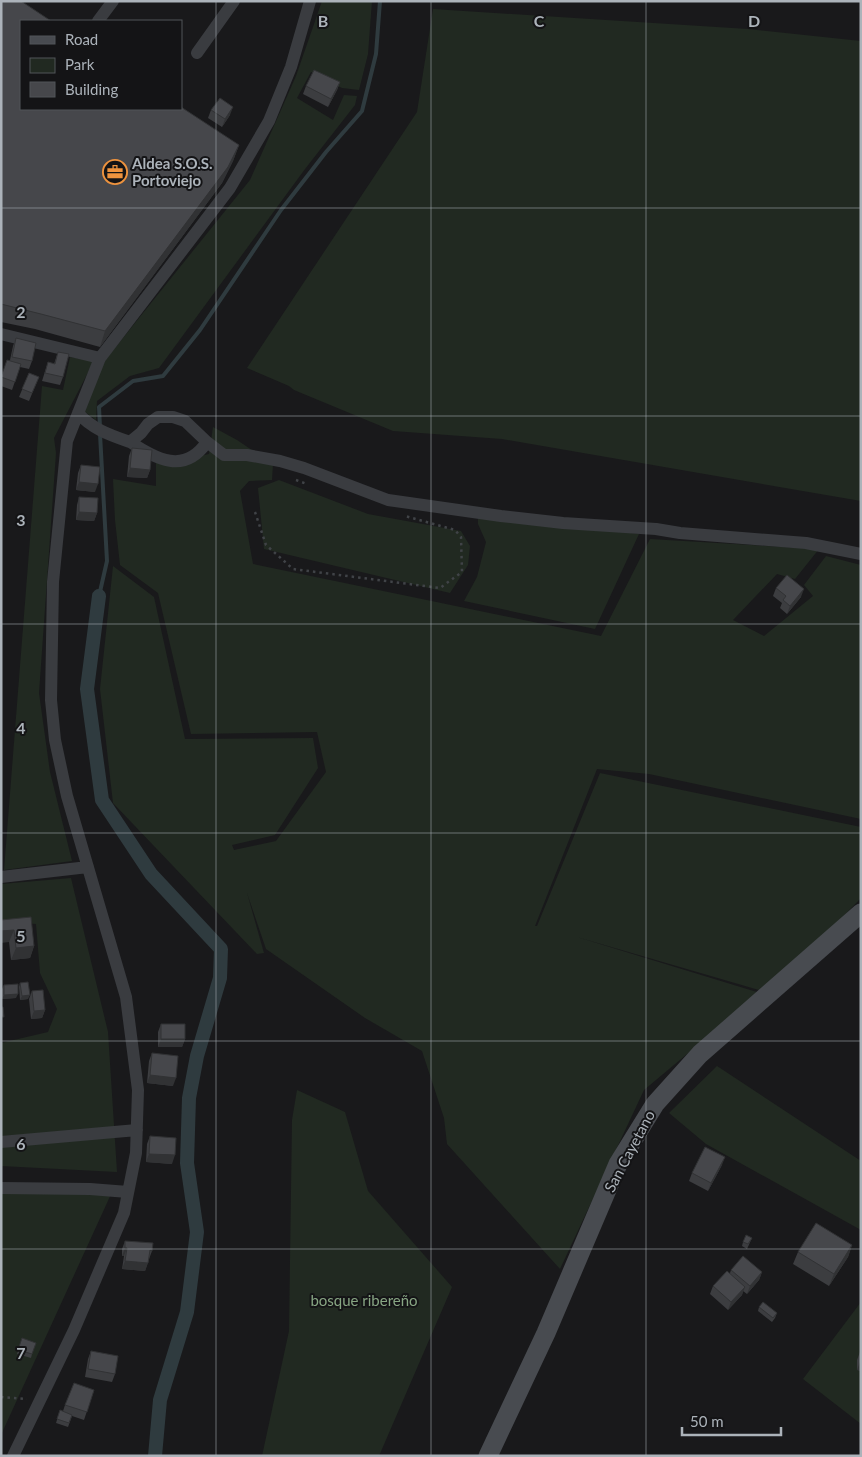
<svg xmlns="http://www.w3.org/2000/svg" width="862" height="1457" viewBox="0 0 862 1457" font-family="Lato,sans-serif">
<rect width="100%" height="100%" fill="#19191b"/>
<path fill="#212921" d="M322 1H372L368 54 359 90 342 88 311 72 297 98 333 120 344 95 357 96 355 105 305 169 159 368 130 376 97 401 96 420 81 409 106 359 250 180 296 76Z
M433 9 748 29 861 41V501L502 439 393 431 294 390 289 386 247 368 417 112Z
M70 357 94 361 54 438 56 453 39 693 50 772 72 861 4 870 42 386 63 390Z
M213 427 237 440 273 464 272 480 249 481 240 491 253 564 601 636 650 539 819 549 795 579 777 574 733 620 764 636 813 596 804 585 826 556 861 565V819L649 774 597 769 535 926H537L600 773 861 827V898L769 993 577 937 760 993 644 1090 560 1269 447 1144 444 1118 422 1051 365 1018 266 949 247 893 264 953 257 954 113 803 100 689 113 566 154 597 185 739 313 738 318 768 275 835 232 845 234 850 276 841 326 772 317 732 191 734 158 593 120 565 115 520 113 479 156 486V463L180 461 209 454Z
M279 480 368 514 461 531 470 546 468 565 450 593 264 549 258 488Z
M478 513 639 534 595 629 464 601 477 577 486 542 478 524Z
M71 878 108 1032 117 1172 1 1166V1043L48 1032 57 1009 40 973 36 924 1 921V884Z
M717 1066 861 1161V1230L706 1144 669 1113Z
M297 1090 345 1112 368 1191 452 1287 379 1456H262L289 1331 292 1120Z
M112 1192 1 1435V1194Z
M861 1302V1424L803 1379Z"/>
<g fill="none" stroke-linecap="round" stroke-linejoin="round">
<path stroke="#2f3b3f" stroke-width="4" d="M100 427 99 407 133 381 163 376 200 330 281 210 326 152 362 111 376 54 380 1
M99 596 107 561 100 434"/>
<path stroke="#2f3b3f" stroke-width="14" d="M99 596 87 689 102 800 151 874 221 949 220 978 197 1056 189 1098 187 1163 197 1232 187 1312 160 1400 155 1456"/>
<path stroke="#404347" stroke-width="2.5" stroke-dasharray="2.5 4" stroke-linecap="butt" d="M296 480 307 484
M255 512 266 545 293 569 440 588 462 572 461 537 455 530 405 516
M1 1397 27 1399"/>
<path stroke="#3a3c40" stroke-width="12" d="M98 21 113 1
M197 53 234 1
M1 334 100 358
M78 413C92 429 110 435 130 442L141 433 148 424 158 417H173L185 421 207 442 224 455H247L280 461 304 468 388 500 501 516 563 523 656 529 680 533 806 543 861 554
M130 442C157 459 184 475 207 442
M1 877 88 867
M1 1142 137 1130
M1 1188 90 1189 128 1192
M13 1456 74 1330 124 1213 136 1153 138 1090 126 997 67 796 55 740 51 700 53 582 67 441 100 358 230 188 269 121 291 67 310 1"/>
<path stroke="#484b50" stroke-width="19" d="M488 1456 546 1333 618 1164 655 1104 700 1054 861 913"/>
</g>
<path fill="#3c3d40" d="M1 1 239 145 233 161 222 183 100 347 35 329 1 322Z
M340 82 337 90 328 107 303 94 306 86Z
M211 110 230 115 222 127 208 118Z
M16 338 32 361 29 369 20 367 12 390 1 386V377L10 360 13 346Z
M58 352 63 377 60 385 42 381 48 362 54 364Z
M29 373 39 377 29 401 19 397Z
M132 448 150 470 147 478 127 477 129 456Z
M81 465 95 492 76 490 78 473Z
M79 497 97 513 94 521 76 520 77 505Z
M776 588 801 597 787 614 780 608 782 603 773 596Z
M1 920 34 946 30 958 11 960 9 942Z
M20 983 28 999 20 1000 19 987Z
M4 985 16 998 2 999V989Z
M32 991 45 1010 42 1018 31 1019 29 999Z
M161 1024 185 1039 182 1047H158V1032Z
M152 1053 173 1086 147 1083 149 1061Z
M150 1136 172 1164 146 1162 147 1144Z
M722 1165 708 1191 689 1181 692 1173Z
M752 1238 747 1249 742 1246 743 1242Z
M125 1241 152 1251 149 1259 145 1271 122 1269 124 1256H122V1249Z
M852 1245 848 1257 829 1286 793 1264 798 1252Z
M731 1270 762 1272 759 1280 747 1294 743 1291 742 1295 728 1310 710 1294 713 1286 730 1273Z
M759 1307 777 1313 775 1318 772 1322 758 1311Z
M22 1338 32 1354 31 1358 17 1354Z
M91 1351 115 1374 112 1382 85 1377 88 1359Z
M860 1352 861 1371 857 1370V1360Z
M94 1390 84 1420 72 1416 68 1427 56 1423 60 1410 63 1411 65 1405Z"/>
<path fill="#313234" d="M340 82 337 90 328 107 331 99Z
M233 107 230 115 222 127 225 119Z
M239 145 233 161 222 183 100 347 105 331Z
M130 468 150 470 147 478 127 477Z
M79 482 98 484 95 492 76 490Z
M79 512 97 513 94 521 76 520Z
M804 589 801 597 787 614 790 606Z
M14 930 9 942 1 943V931Z
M34 946 30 958 11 960 16 948Z
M18 994 16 998 2 999 4 995Z
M30 995 28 999 20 1000 22 996Z
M45 1010 42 1018 31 1019 34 1011Z
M161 1039H185L182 1047H158Z
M150 1075 176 1078 173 1086 147 1083Z
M149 1154 175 1155 172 1164 146 1162Z
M725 1157 722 1165 708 1191 711 1183Z
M852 1245 848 1257 829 1286 834 1274Z
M125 1248H127L124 1256H122Z
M125 1261 148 1263 145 1271 122 1269Z
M762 1272 759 1280 747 1294 750 1286Z
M745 1287 742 1295 728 1310 731 1302Z
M860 1362 861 1371 857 1370Z"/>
<path fill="#46474b" stroke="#313234" d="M1 1H21L51 21H21V109H181V107L239 145 228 167 105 331 41 314 1 304Z
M314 70 340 82 331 99 306 86Z
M220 98 233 107 225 119 211 110Z
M16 338 36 343 32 361 12 357Z
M58 352 69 354 63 377 45 373 48 362 55 364Z
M7 360 21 364 15 382 1 377Z
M29 373 39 377 32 393 22 389Z
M132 448 152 450 150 470 130 468Z
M81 465 100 467 98 484 79 482Z
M79 497 98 498 97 513 79 512Z
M787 575 804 589 790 606 783 600 786 596 776 588Z
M31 917 34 946 16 948 14 930 1 931V920Z
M28 982 30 995 22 996 20 983Z
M18 984V994L4 995V985Z
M43 990 45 1010 34 1011 32 991Z
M1 1007H3L4 1017H1Z
M161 1024H185V1039H161Z
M152 1053 178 1056 176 1078 150 1075Z
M150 1136 176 1138 175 1155 149 1154Z
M705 1147 725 1157 711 1183 692 1173Z
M816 1223 852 1245 834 1274 798 1252Z
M746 1235 752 1238 748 1244 743 1242Z
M125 1241 153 1243 152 1251 150 1250 148 1263 125 1261 127 1248H125Z
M743 1256 762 1272 750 1286 731 1270Z
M727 1271 745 1287 731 1302 713 1286Z
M763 1302 777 1313 773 1318 759 1307Z
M22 1338 36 1343 32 1354 18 1350Z
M91 1351 118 1356 115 1374 88 1369Z
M74 1383 94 1390 87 1412 65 1405Z
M60 1410 72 1415 69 1423 57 1419Z"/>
<path fill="none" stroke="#acb3ba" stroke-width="1" stroke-opacity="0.55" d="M216 1V1456M431 1V1456M646 1V1456M1 208H861M1 416H861M1 624H861M1 833H861M1 1041H861M1 1249H861"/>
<defs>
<symbol id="office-ring" viewBox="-11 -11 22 22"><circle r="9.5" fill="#141416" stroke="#ee933e" stroke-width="1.5"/><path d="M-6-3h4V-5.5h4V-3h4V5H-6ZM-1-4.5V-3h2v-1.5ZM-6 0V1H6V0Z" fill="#ee933e"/></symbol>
</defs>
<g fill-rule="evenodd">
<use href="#office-ring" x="101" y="158" width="28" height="28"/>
</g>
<g text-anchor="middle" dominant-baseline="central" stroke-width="4" stroke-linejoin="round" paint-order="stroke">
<g font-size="15" font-weight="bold" fill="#acb3ba" stroke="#141416" text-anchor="start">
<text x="132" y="163">Aldea S.O.S.<tspan x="132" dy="17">Portoviejo</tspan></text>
</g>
<g font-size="15" fill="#acb3ba" stroke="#141416">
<text transform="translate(629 1151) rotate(-62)">San Cayetano</text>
</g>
<g font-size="15" fill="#87a583" stroke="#141416">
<text x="364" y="1300">bosque ribereño</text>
</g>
</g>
<g font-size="16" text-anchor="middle" font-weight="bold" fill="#acb3ba" stroke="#141416" stroke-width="4" stroke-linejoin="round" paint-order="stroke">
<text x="323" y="27">B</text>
<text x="539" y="27">C</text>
<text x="754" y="27">D</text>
<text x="21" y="318">2</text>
<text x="21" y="526">3</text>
<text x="21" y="734">4</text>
<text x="21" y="942">5</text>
<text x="21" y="1150">6</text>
<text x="21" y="1359">7</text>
</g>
<rect width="862" height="1457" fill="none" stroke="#acb3ba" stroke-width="5"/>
<rect x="20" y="20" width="162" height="90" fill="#141416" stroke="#515458"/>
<rect x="30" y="36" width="25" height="8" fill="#484b50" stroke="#515458"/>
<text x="65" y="45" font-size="15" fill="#acb3ba">Road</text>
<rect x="30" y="58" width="25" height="15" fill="#212921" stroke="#515458"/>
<text x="65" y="70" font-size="15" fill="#acb3ba">Park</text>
<rect x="30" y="82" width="25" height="15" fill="#46474b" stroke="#515458"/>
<text x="65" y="95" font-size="15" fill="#acb3ba">Building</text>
<path d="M682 1427v8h99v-8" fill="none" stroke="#acb3ba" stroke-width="2.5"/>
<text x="690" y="1427" font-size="15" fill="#acb3ba" stroke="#141416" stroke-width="4" paint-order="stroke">50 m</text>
</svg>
